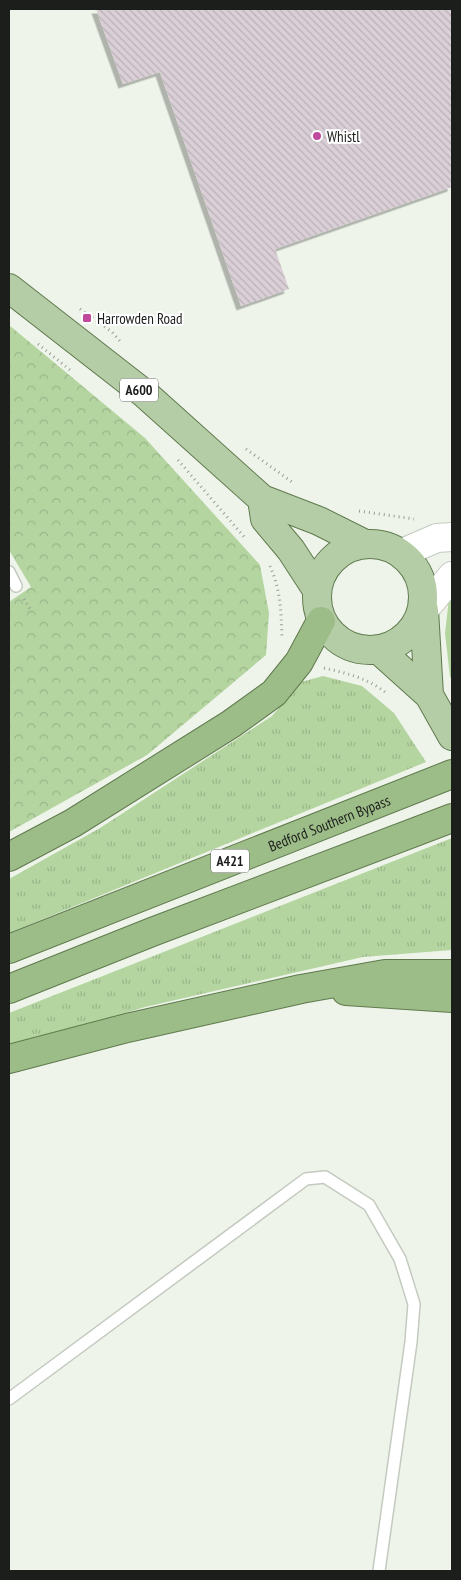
<svg xmlns="http://www.w3.org/2000/svg" width="461" height="1580" viewBox="0 0 461 1580" font-family="'PT Sans Narrow',sans-serif">
<defs>
<pattern id="grass-tufts" width="24" height="20" patternUnits="userSpaceOnUse" patternTransform="scale(1.25)"><rect width="24" height="20" fill="#b4d5a0"/><path d="M3 7l-1-3M5 7V3M7 7l1-3M15 17l-1-3M17 17v-4M19 17l1-3" fill="none" stroke="#9ab689"/></pattern>
<pattern id="forest-crowns" width="20" height="18" patternUnits="userSpaceOnUse" patternTransform="scale(1.25)"><rect width="20" height="18" fill="#b4d5a0"/><path d="M2 6a3 3 0 1 1 6 0M12 15a3 3 0 1 1 6 0" fill="none" stroke="#9ab689"/></pattern>
<pattern id="building-back-hatch" width="6" height="6" patternUnits="userSpaceOnUse" patternTransform="scale(1.25)"><rect width="6" height="6" fill="#dacfd6"/><path d="M-1 5l2 2M0 0l6 6M5-1l2 2" fill="none" stroke="#bab1b7"/></pattern>
<filter id="shadow"><feDropShadow dx="-4.5" dy="4.5" stdDeviation="0" flood-color="#0004"/></filter>
</defs>
<rect width="100%" height="100%" fill="#eef4ea"/>
<path fill="url(#grass-tufts)" d="M452 588V680L450 677 445 633 450 590Z
M323 676 362 686 394 713 426 762 9 933V879L100 828 272 716 301 682Z
M452 838V950L363 957 145 1007 9 1048V1013Z"/>
<path fill="url(#forest-crowns)" d="M9 325 145 438 260 565 269 613 266 655 147 755 9 832V602L31 587 9 550Z"/>
<path fill="url(#building-back-hatch)" filter="url(#shadow)" d="M96 9H452V187L275 249 289 289 241 306 160 72 123 84Z"/>
<g fill="none" stroke-linecap="round" stroke-linejoin="round">
<defs>
<path id="service" d="M9 572 16 586
M9 1399 306 1179 325 1177 369 1205 400 1259 414 1304 411 1342 379 1571"/>
<path id="tertiary" d="M402 553 437 538 452 537
M424 610 452 576"/>
<path id="primary" d="M9 288 145 394 262 499 319 521 365 544
M262 499 265 519 291 550 317 590
M317 597a53 53 0 1 1 106 0a53 53 0 1 1-106 0Z
M424 610 429 695
M379 650 429 695 452 736"/>
<g id="trunk">
<path d="M9 857 73 823 231 724 274 693 299 662 321 621"/>
<path id="s1" d="M9 949 452 774"/>
<path d="M9 989 152 932 452 818"/>
<path d="M346 991 452 998"/>
<path d="M9 1059 127 1028 301 989 385 974H452"/>
</g>
</defs>
<use href="#service" stroke="#c4cac0" stroke-width="14"/>
<use href="#tertiary" stroke="#c4cac0" stroke-width="30"/>
<use href="#primary" stroke="#607a4e" stroke-width="30"/>
<use href="#trunk" stroke="#607a4e" stroke-width="30"/>
<path stroke="#989d95" stroke-width="3" stroke-dasharray="1 4" stroke-linecap="butt" d="M80 309 112 332 120 341
M38 344 70 370
M246 449 292 482
M178 460 246 539
M359 511 414 519
M270 566C281 591 281 611 282 638
M24 599 32 612
M324 668C346 673 367 678 385 692"/>
<use href="#service" stroke="#fff" stroke-width="11"/>
<use href="#tertiary" stroke="#fff" stroke-width="28"/>
<use href="#primary" stroke="#b5cda6" stroke-width="28"/>
<use href="#trunk" stroke="#9cbc88" stroke-width="28"/>
</g>
<g fill="#c0489d" stroke="#fff" stroke-width="2">
<circle cx="317" cy="136" r="5"/>
<rect x="82" y="313" width="10" height="10" rx="2.5"/>
</g>
<g text-anchor="middle" dominant-baseline="central" stroke-width="4" stroke-linejoin="round" paint-order="stroke">
<g fill="#fff" stroke="#60625f" stroke-width="1">
<rect x="120" y="378.5" width="38" height="23" rx="4"/>
<rect x="211" y="849.5" width="38" height="23" rx="4"/>
</g>
<g font-size="14" font-weight="bold" fill="#1c1e1b">
<text x="139" y="390">A600</text>
<text x="230" y="861">A421</text>
</g>
<g font-size="15" fill="#1c1e1b" stroke="#fff" text-anchor="start">
<text x="327" y="136">Whistl</text>
<text x="97" y="318">Harrowden Road</text>
</g>
<g font-size="15" fill="#1c1e1b" stroke="#fff">
<text stroke="none"><textPath href="#s1" startOffset="344">Bedford Southern Bypass</textPath></text>
</g>
</g>
<rect width="461" height="1580" fill="none" stroke="#1c1e1b" stroke-width="20"/>
</svg>
